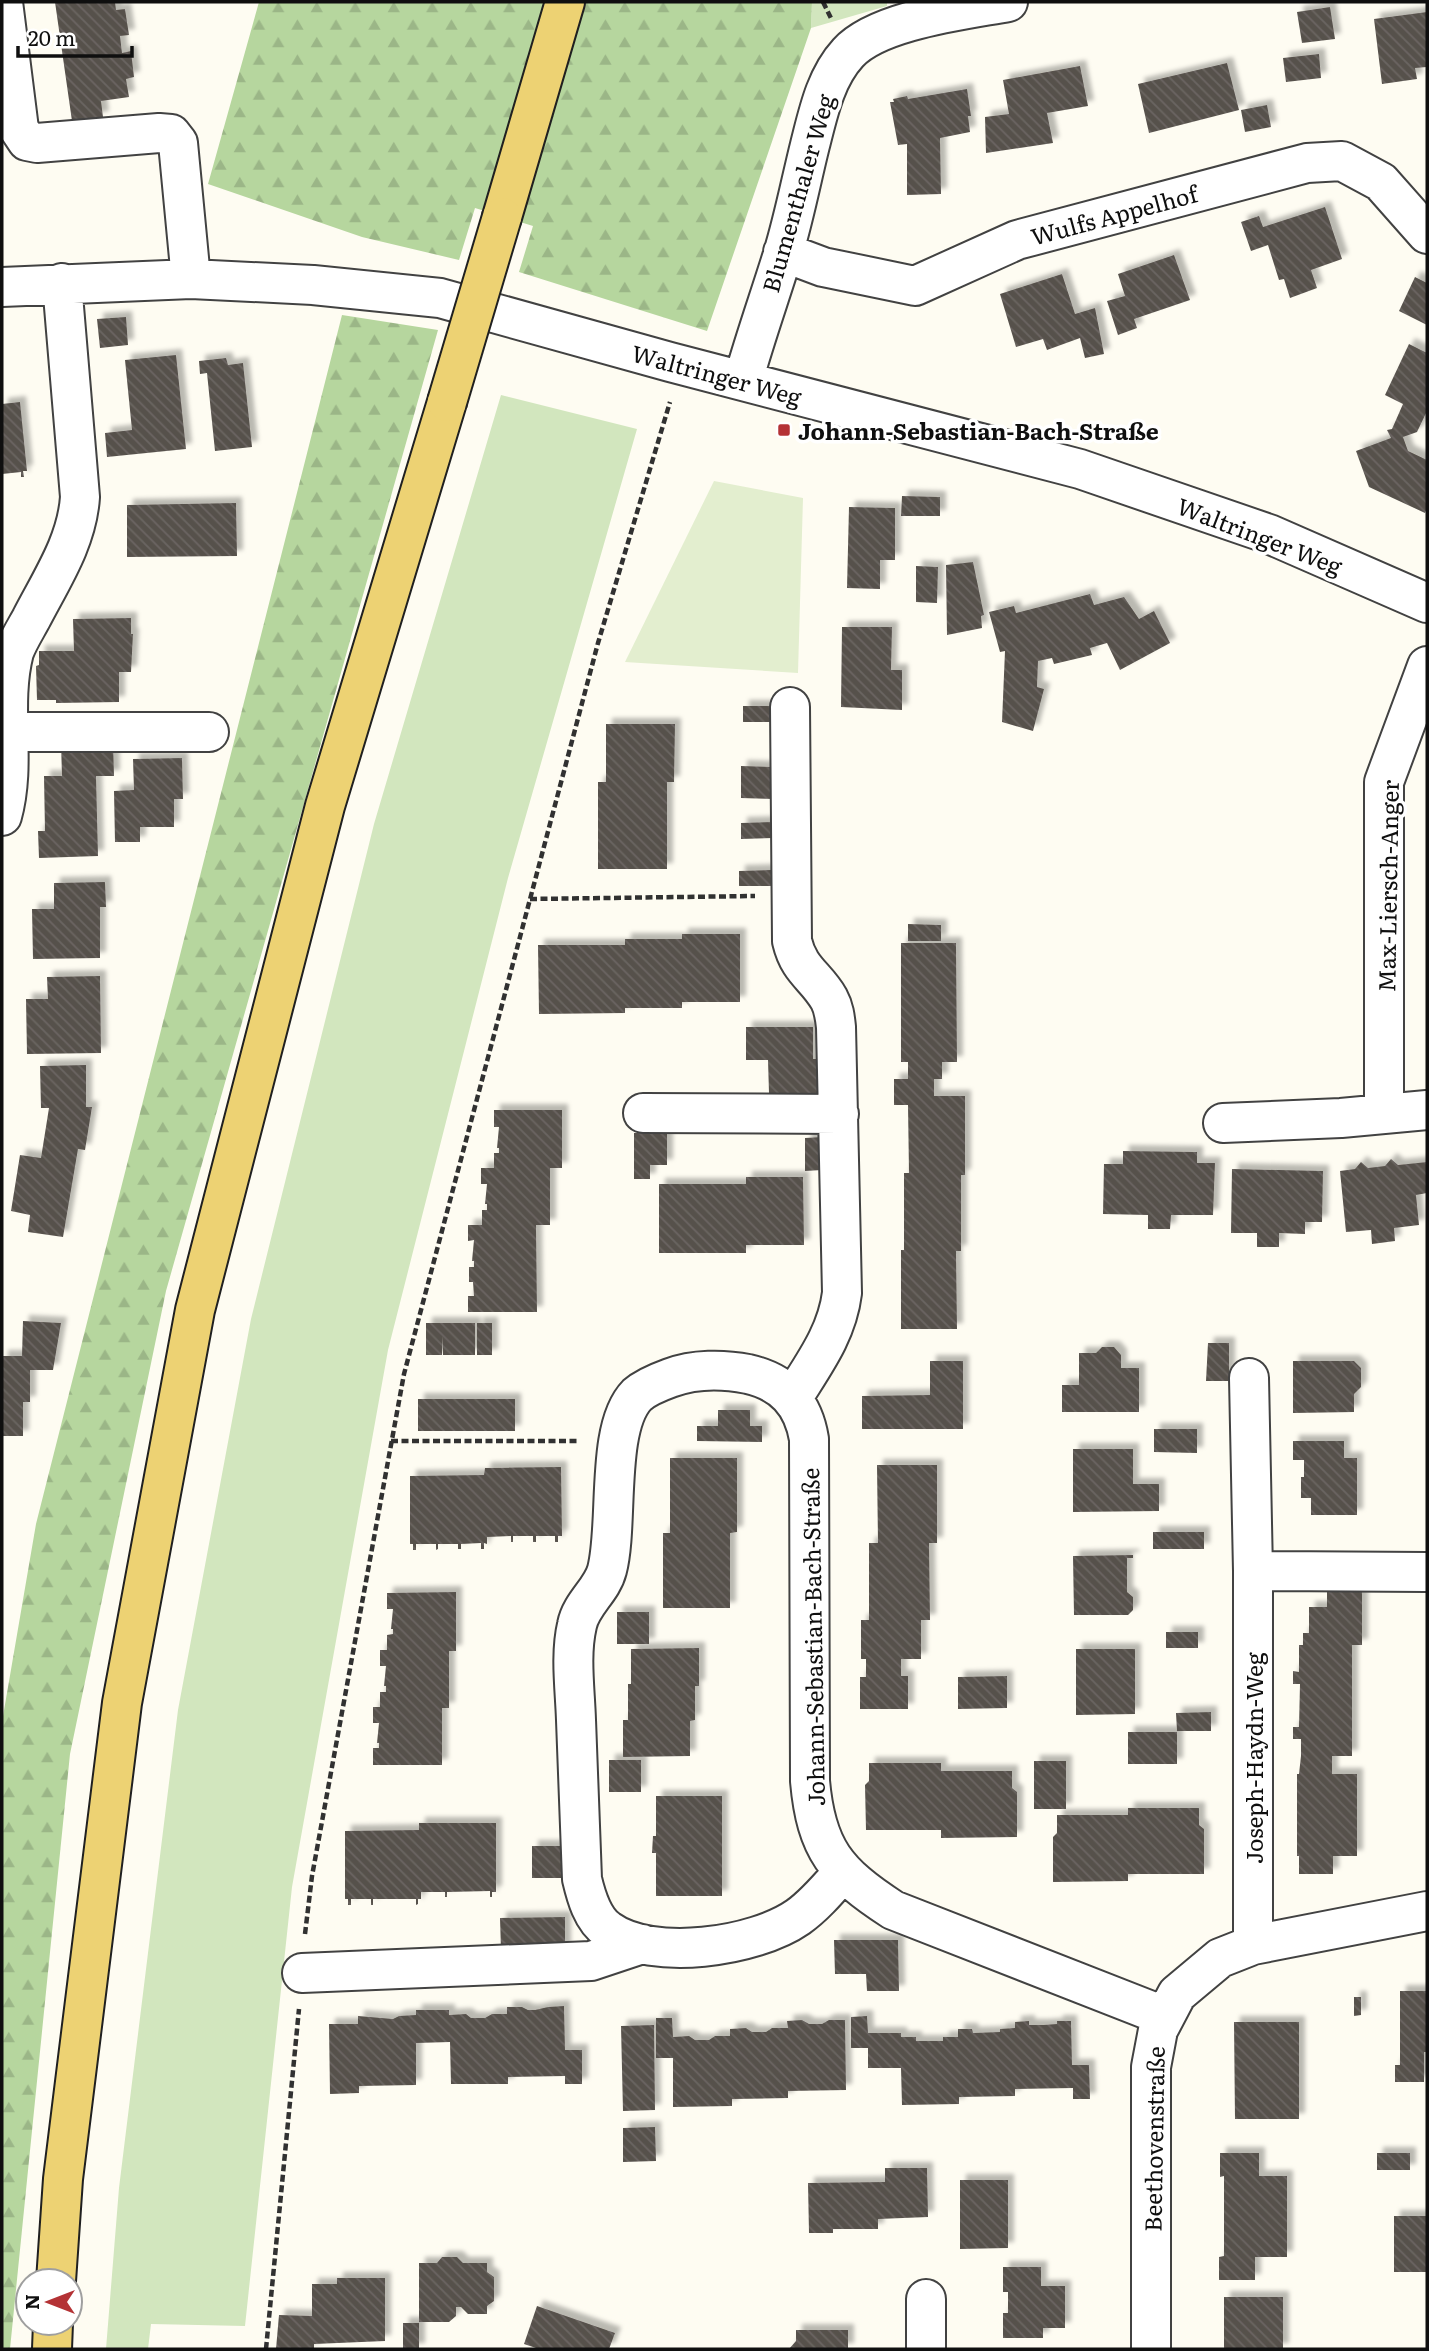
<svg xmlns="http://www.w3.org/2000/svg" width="1429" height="2351" viewBox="0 0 1429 2351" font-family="Literata,serif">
<defs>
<pattern id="forest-firs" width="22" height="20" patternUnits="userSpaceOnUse" patternTransform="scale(1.75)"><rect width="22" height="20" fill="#b6d69e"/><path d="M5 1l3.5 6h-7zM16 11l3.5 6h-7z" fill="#9bb687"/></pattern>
<pattern id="building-back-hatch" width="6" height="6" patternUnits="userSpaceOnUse" patternTransform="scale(1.75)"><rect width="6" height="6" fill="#57514c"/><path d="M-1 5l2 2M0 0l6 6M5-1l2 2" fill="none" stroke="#6a6561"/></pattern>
<filter id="shadow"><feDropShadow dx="6" dy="-6" stdDeviation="2" flood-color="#0004"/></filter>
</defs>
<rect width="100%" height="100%" fill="#fefcf2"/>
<path fill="#d2e6be" d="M812 2H887V6L811 28Z
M501 395 637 429 508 878 388 1350 292 1887 245 2326 151 2324 148 2349H106L119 2188 178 1710 251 1319 374 824Z"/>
<path fill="url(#forest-firs)" d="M259 2H812L811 28 707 331 519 272 533 226 475 208 459 260 362 237 208 184Z
M342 315 438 330 166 1291 70 1754 10 2349H2V1722L36 1524Z"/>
<path fill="#e3eecf" d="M714 481 803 498 798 673 625 662Z"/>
<path fill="url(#building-back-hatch)" filter="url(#shadow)" d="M55 2H115L116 10 125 9 129 35 120 36 122 53 131 51 134 77 126 79 129 97 101 101 103 117 72 121Z
M1330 7 1335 39 1302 43 1297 12Z
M1427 12V67L1415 68 1417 79 1382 84 1374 19Z
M1319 54 1321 78 1286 82 1283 58Z
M1227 63 1239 110 1149 133 1138 84Z
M1080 66 1088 106 1047 113 1053 143 986 153 985 117 1009 114 1003 80Z
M967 89 971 116H968L970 132 940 138 941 194 907 195V144L898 145 890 102H894L893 99 907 96 908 99Z
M1267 105 1271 127 1245 132 1241 110Z
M1325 207 1342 259 1311 270 1317 288 1290 298 1284 279 1279 280 1268 245 1251 251 1241 222 1259 216 1263 227Z
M1174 255 1190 300 1134 319 1137 328 1118 335 1107 301 1125 296 1118 274Z
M1062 274 1075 314 1095 308 1104 354 1085 358 1080 338 1047 350 1043 339 1016 347 1000 294Z
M1415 277 1427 283V325L1399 311Z
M126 317 128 345 100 348 97 319Z
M1409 344 1427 353V411L1417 432 1403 437 1408 451 1427 460V508L1425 513 1369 487 1356 451 1391 438 1387 430 1392 429 1403 404 1385 395Z
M176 355 186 449 107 457 105 433 132 430 125 360Z
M226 358 228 365 243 363 252 447 215 451 207 373 200 374 199 361Z
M20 402 27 471H23L24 477H21V472L2 474V404Z
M902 496 940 497V516H901Z
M236 503 237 556 127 557V505Z
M849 507 895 508V560H880V589L847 588Z
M973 562 984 615 981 616 982 628 947 635 946 565Z
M916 566 938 567 937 603 916 602Z
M1090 594 1094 605 1124 597 1139 619 1154 611 1170 643 1120 670 1107 643 1090 648 1092 655 1054 664 1052 658 1038 661 1037 687 1044 689 1033 731 1002 722 1005 651 1000 652 989 612 1014 606 1016 613Z
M131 618V634H133L131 672H119V702L56 703V700H37L36 666 39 665V651H74L73 619Z
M842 627H892L891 670H902V710L841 707Z
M743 706H774V722H743Z
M606 724H675L674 782H667V869H598V782H606Z
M113 742 114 776H96L98 856 39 858 38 831H45L44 776H62L61 743Z
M182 758 183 799H174V827H140V842H115L114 791 134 790 133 759Z
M741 766 773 767V799L741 798Z
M772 822V838L741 839V823Z
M771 870V886H739V871Z
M105 882 106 907H100V958L33 959 32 909H54V883Z
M908 924 941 925V941H908Z
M682 934H740V1002H682V1008H625V1013L539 1014 538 945H625V939H682Z
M901 943H956L957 1062H942V1079H934V1096H965V1175H961V1251H956L957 1329H901V1250H904V1173H909L908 1105H894V1079H908V1062H901Z
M100 976 101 1053 27 1054 26 999H48L47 977Z
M746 1027H813V1059H819V1093H769L768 1060H746Z
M86 1065V1107H92L85 1150 78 1149 63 1237 28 1232 30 1215 11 1211 20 1155 41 1158 49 1108H41L40 1066Z
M494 1110H562V1168H550V1225H536L537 1312H468V1296H474L473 1282H469V1267H474V1261H472L474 1240 468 1241V1225H482V1210H487V1204H485L487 1184H481V1168H494V1153H499V1148H497L499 1127H494Z
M634 1133H667V1165H650V1179H634Z
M822 1137V1170L805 1171V1138Z
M1123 1151 1197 1152V1163H1215L1213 1215H1171L1170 1229H1148V1215L1103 1214 1104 1164H1123Z
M1391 1159 1398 1165 1427 1162V1193L1416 1195 1419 1225 1394 1228 1395 1241 1372 1244 1371 1230 1346 1232 1340 1171 1355 1169 1361 1162 1368 1168 1385 1166Z
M1232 1169 1323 1171 1322 1222H1305V1234L1279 1233V1247H1257V1233H1231Z
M746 1177H803L804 1245H746V1253H659V1184H746Z
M23 1321 61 1323 53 1370H30V1402H23V1436H2V1356H22Z
M426 1323H475V1355H443L442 1336V1355H426Z
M477 1323H492V1355H477Z
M1208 1343H1229V1381H1206Z
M1102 1347H1114L1121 1355V1368H1139V1412H1062V1385H1079V1353H1096Z
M930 1361H963V1429H862V1396L930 1395Z
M1293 1361H1354L1361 1368V1387L1354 1394V1412L1293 1413Z
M418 1399H515V1431H418Z
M718 1410H750V1426H762V1442L697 1441V1426H718Z
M1154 1429H1197V1453L1154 1452Z
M1293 1441H1344V1458H1357V1515H1311V1498H1301V1477H1304V1460H1293Z
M1073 1449H1133V1484H1159V1511L1073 1512Z
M670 1458H737V1532L730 1533V1608H663V1533H670Z
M877 1465H937V1543H929L930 1620H921V1659H901V1676H908V1709H860V1677H866V1659H861V1620H869V1543H878Z
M561 1467 562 1536H558V1542H555V1536H536V1542H533V1536H513V1542H511V1536L487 1537V1544L484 1543V1549H481V1543L461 1544V1549H458V1544H438V1549L436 1550V1544H416V1550H413V1544H410V1476L484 1475 485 1468Z
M1153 1532H1204V1549H1153Z
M1133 1555V1558H1127V1592L1133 1597V1610L1128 1615H1074L1073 1556Z
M1327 1587H1362V1645H1352V1756H1332V1774H1357V1856H1333V1874H1299V1856H1297V1774H1299L1301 1756V1739H1293V1727H1299L1300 1684H1293V1671L1299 1672V1645H1303V1633H1309V1607H1327Z
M456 1592V1651H449V1708H442V1765H373V1748H379V1743H377L379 1723H373V1707H380V1692H386V1686H384L386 1666H380V1650H387V1635L393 1634V1629H391L393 1609H387V1593Z
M617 1612H649V1644H617Z
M1166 1632H1198V1648H1166Z
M699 1648V1686H695V1720L690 1721V1756L623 1757V1720H628V1684H631V1649Z
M1076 1649H1135V1714L1076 1715Z
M1007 1676V1708L958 1709V1677Z
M1211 1712V1731H1177L1176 1713Z
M1128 1732H1177V1764H1128Z
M609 1760H641V1792H609Z
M1034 1761H1066V1809H1034Z
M869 1763H941V1771H1012V1788L1017 1792V1837L941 1838V1830H866L865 1785 869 1781Z
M656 1796H722V1896H656V1853H652L653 1836H656Z
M1128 1808H1199V1825L1204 1829V1874H1128V1881L1053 1882V1837L1057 1833V1815H1128Z
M419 1823H496V1892H492V1897H490V1891L447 1892V1897H445V1892H421V1899H418V1904L416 1905V1899H373V1905H371V1899H351V1905H348V1899H345V1831L419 1830Z
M532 1846H565V1878H532Z
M565 1917V1950H501L500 1918Z
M834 1940H898L899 1991H867L866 1974H835Z
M1400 1991H1427V2052H1424V2082H1395V2065H1400Z
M1354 1997H1361V2015L1354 2016Z
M564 2006 565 2050H582V2084H565V2076L508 2077V2084H451L450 2042 416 2043V2085L359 2086V2093L330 2094 329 2024H358V2016L393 2019 399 2016 416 2015V2010H449V2015L466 2014 471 2018H485L492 2014H507V2007H522L528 2010H535L548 2007Z
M867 2016 868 2033H901V2037H916V2041H943V2037H958V2029H972L973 2033 1000 2032V2029L1015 2028V2022L1029 2021V2025H1043L1057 2024V2021H1071L1072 2065H1089L1090 2099H1073V2088L1015 2089V2096L959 2097V2104L902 2105 901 2068H868V2048H851V2017Z
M656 2018H672L673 2037 689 2036 695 2040H709L715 2036H730V2029L746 2028 752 2032H766L772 2028H788L787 2021 802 2020 809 2024H822L829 2020H845L846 2090 788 2091V2098L732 2099V2106L673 2107V2058H656Z
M1234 2022H1299V2119H1235Z
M654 2025 655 2110 623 2111 621 2026Z
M655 2127 656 2161 623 2162V2128Z
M1220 2153H1259V2176H1287V2257H1255V2280H1219V2257L1224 2256V2176L1220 2177Z
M1377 2153H1410V2170H1377Z
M885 2168H927L928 2217 878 2219V2229H833V2233H809L808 2183 885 2182Z
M960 2180H1008V2248L960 2249Z
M1394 2216H1427V2272H1394Z
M442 2257H457L463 2263H487V2272L494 2277V2301L487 2306V2314H468L461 2307H456V2316L449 2322H419V2263H437Z
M1003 2267H1041V2286H1065V2328H1043V2338H1003V2313H1008V2292H1003Z
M337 2278H385V2341L314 2344V2349H276L279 2315 312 2316V2284H337Z
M1224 2297H1283V2349H1224Z
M537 2306 615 2333 609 2349H539L524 2344Z
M403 2323H419V2349H403Z
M796 2330H848V2349H789L796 2341Z"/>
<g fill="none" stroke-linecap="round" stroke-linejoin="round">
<defs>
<path id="minor" d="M3 2 19 129 27 141 37 143 159 133 171 134 178 143 191 279
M783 252 823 267 915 286 1017 240 1307 163 1342 161 1381 182 1427 234
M2 287 191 279 313 285 440 298 670 362 1080 469 1269 534 1427 603
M743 381C755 338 770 296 783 254 794 218 801 181 810 145 818 114 825 78 848 53 878 20 965 10 1008 2
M790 707 792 941C799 971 816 976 829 999 834 1008 835 1018 836 1027L842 1293C837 1334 813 1365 792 1399
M8 732H209
M2 816C17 763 0 706 14 652 18 641 25 630 31 619 51 580 77 542 80 497L62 283
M643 1113 839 1114
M1384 1113V782L1427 666
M1223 1123 1341 1118 1427 1110
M1249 1378 1253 1571V1945
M1253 1571 1427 1572
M843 1872C829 1888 815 1905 798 1917 755 1947 652 1962 608 1930 592 1919 586 1896 582 1879 580 1826 578 1773 576 1720 575 1689 570 1655 577 1625 581 1604 602 1590 607 1570 619 1524 605 1428 637 1395 646 1387 659 1382 670 1378 694 1369 723 1369 748 1374 783 1382 803 1403 809 1439L810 1781C816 1849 836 1873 893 1910L1164 2016
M302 1973 591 1961 642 1944
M926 2299V2349
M1151 2349V2067L1158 2030 1177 1994 1220 1958 1253 1945 1427 1911"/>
<path id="major" d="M502 217 565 2
M56 2281 63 2179 122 1703 195 1310 325 806 447 402
M52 2349 53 2323"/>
</defs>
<use href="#minor" stroke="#424242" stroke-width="42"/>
<use href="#major" stroke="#202020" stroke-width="42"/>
<path stroke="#313131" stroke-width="4.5" stroke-dasharray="7 3.5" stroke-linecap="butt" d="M823 2 832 20
M530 899 755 896
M391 1441H579
M305 1934 312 1876 404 1374 598 643 670 402
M266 2349 299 2009"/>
<use href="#minor" stroke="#fff" stroke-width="38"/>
<use href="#major" stroke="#edd273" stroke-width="38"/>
<defs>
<path id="major-bridge" d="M447 402 502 217"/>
</defs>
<use href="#major-bridge" stroke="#202020" stroke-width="42" stroke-linecap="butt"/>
<use href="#major-bridge" stroke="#edd273" stroke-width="38"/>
</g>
<rect fill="#b43235" stroke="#fff" stroke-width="2.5" x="777" y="423" width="14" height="14" rx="3.5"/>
<g text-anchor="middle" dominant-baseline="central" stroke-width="7" stroke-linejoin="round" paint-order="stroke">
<g font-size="23" fill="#0f0f0f" stroke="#fff">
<text transform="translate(797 193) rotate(-74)">Blumenthaler Weg</text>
<text transform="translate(1114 214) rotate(-15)">Wulfs Appelhof</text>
<text transform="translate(717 374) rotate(15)">Waltringer Weg</text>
<text transform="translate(1260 535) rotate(21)">Waltringer Weg</text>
<text transform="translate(1387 886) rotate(-89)">Max-Liersch-Anger</text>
<text transform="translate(812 1637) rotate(-91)">Johann-Sebastian-Bach-Straße</text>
<text transform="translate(1253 1758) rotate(-90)">Joseph-Haydn-Weg</text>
<text transform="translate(1153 2139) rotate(-89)">Beethovenstraße</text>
</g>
<g font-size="23" font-weight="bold" fill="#0f0f0f" stroke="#fff" text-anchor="start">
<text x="798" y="430">Johann-Sebastian-Bach-Straße</text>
</g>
</g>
<rect width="1429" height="2351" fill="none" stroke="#0f0f0f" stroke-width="7"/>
<g transform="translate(49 2302) rotate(270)"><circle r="33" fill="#ffffff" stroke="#9f9f9f" stroke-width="2"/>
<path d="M0-5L12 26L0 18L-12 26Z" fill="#b43235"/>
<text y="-10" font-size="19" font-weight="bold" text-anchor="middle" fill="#0f0f0f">N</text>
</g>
<path d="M18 46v10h114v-10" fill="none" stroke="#0f0f0f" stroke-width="3.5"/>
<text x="28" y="46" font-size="21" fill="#0f0f0f" stroke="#ffffff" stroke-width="5" paint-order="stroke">20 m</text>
</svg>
